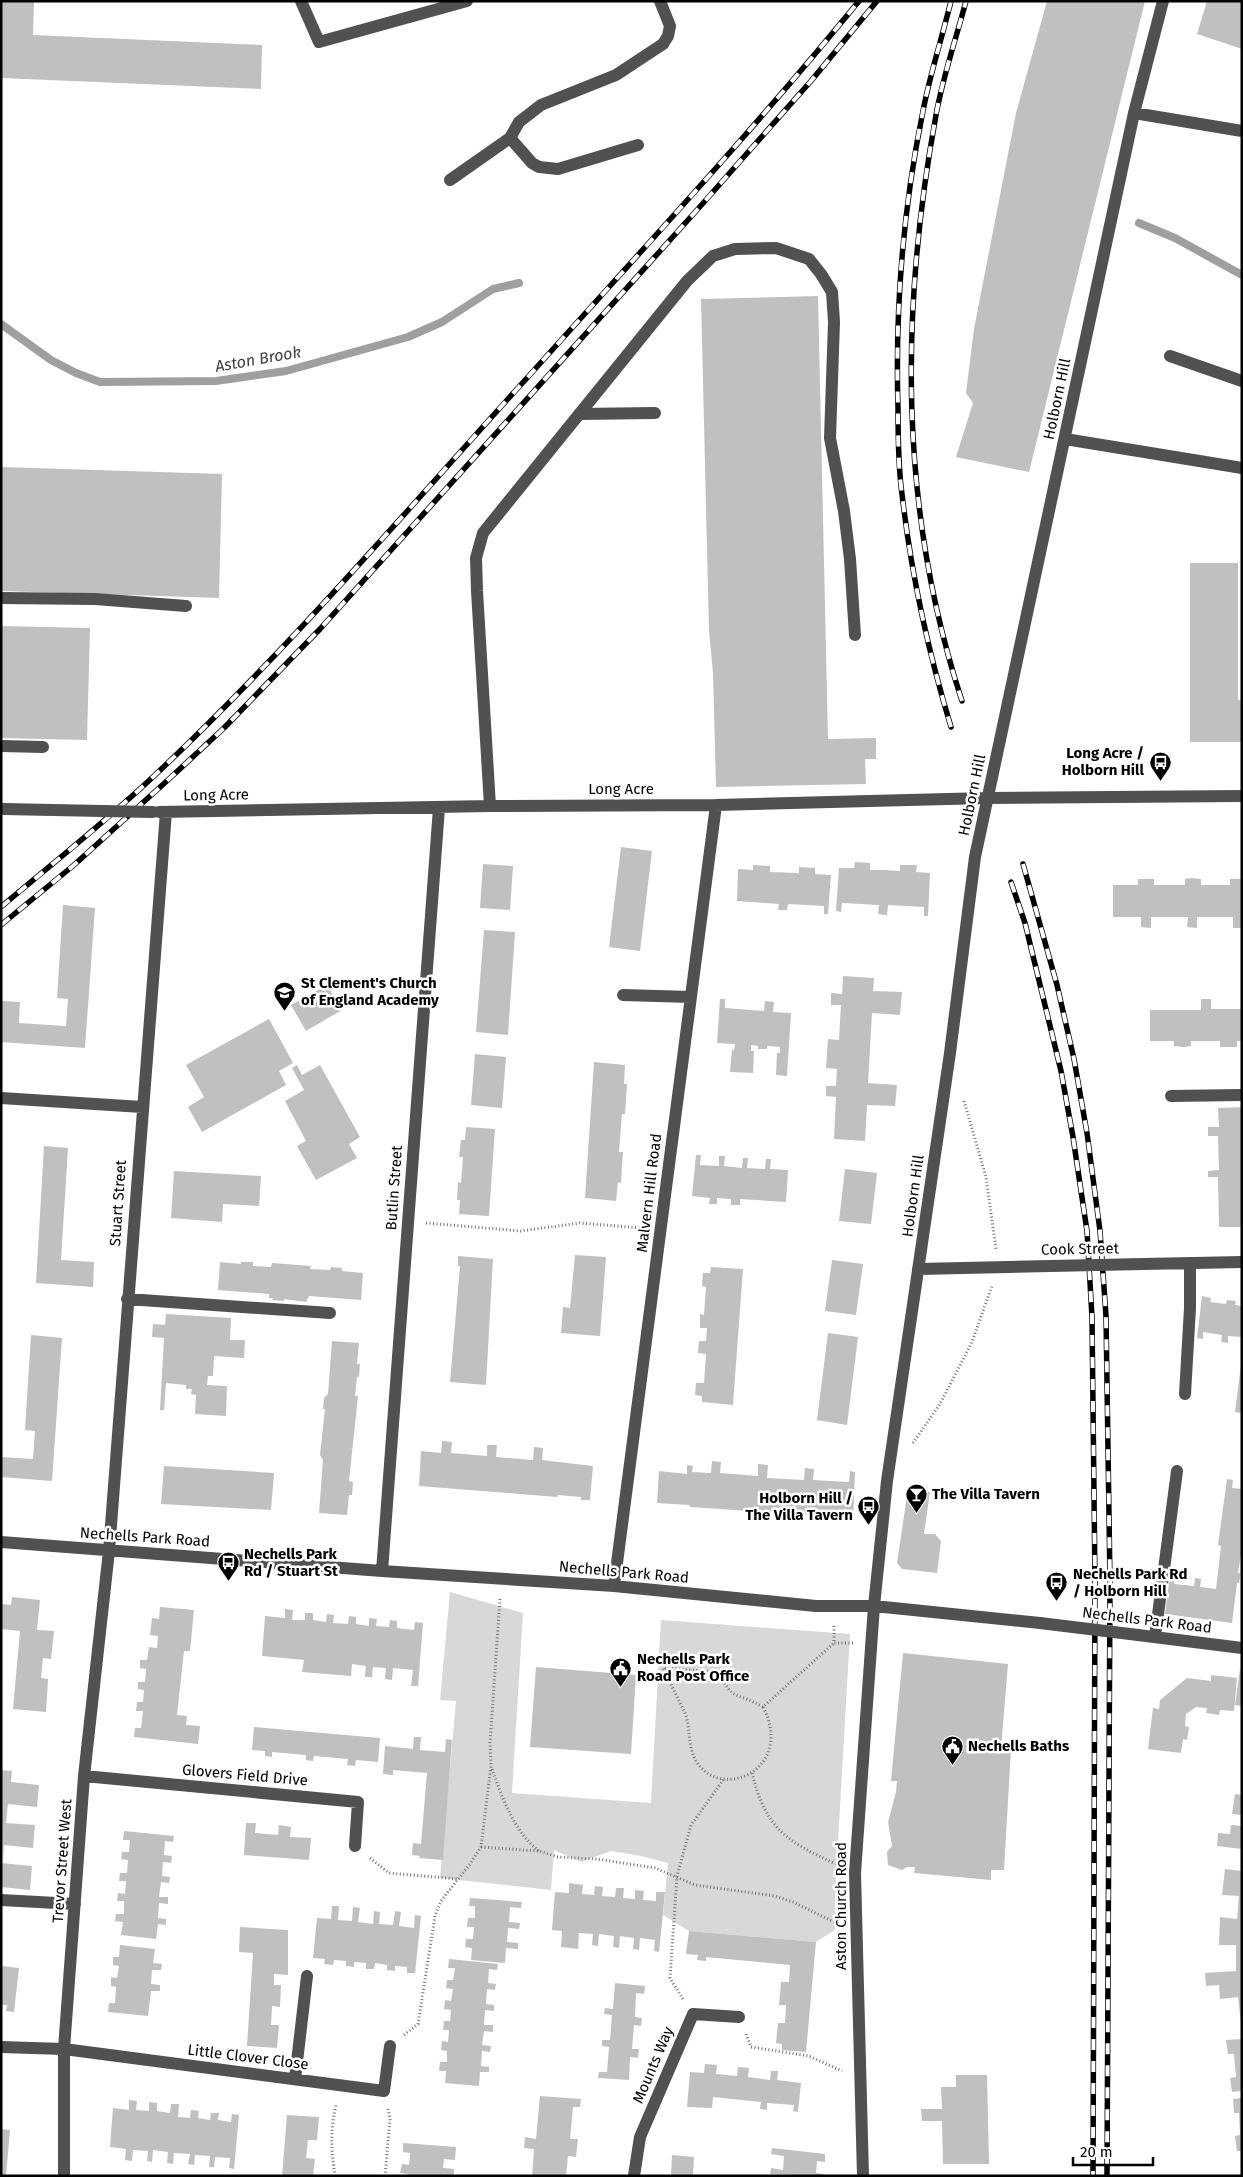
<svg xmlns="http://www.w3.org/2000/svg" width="1243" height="2177" viewBox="0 0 1243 2177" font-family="'Fira Sans',sans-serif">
<rect width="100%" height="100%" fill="#fff"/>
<path fill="#d8d8d8" d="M450 1592 523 1613 512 1793 651 1803 661 1620 850 1634 836 1876 835 1930 816 1942 689 1931 663 1915 668 1863 641 1856 611 1851 581 1862 554 1850 551 1890 440 1878 456 1701 440 1700Z"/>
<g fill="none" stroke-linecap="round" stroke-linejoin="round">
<path stroke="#9f9f9f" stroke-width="8" d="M1139 223 1175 238 1242 275
M1 324 51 360 76 373 100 382 216 381 286 371 408 337 442 322 493 289 519 283"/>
</g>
<path fill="#c0c0c0" d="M1 1H34L33 35 262 45 261 89 1 78Z
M1047 1H1145L1029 472 956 457 973 403 966 393 974 329 1016 113Z
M1207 1H1242V49L1197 34Z
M818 296 828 739 876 738V759H865L866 784 716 787 713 673 709 631 701 299Z
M1 467 222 474 219 598 1 591Z
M1190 563H1238V700H1242V742H1190Z
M1 626 90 628 87 740 1 738Z
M621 847 652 851 640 951 609 947Z
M855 862 870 863V870H884L900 871V865H917L916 872 930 873 928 916H924V907L888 905 887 915H883L878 914 879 905 842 903 841 912 836 911 839 868H854Z
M483 864 513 866 510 910 480 908Z
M753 865 770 866V872L799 873V867L815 868V874L831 875 828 914H824V906L788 904 787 910H778L779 904 737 901 738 869 753 870Z
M1192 878 1201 879V885H1230V879H1242V928H1233V917H1197V928L1187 927 1188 917H1151V928L1141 927V917H1113V885H1138V879H1154V885H1185V879Z
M63 905 95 908 85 1048 1 1042 2 1001 20 1002 19 1023 66 1026 68 999 57 998Z
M484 930 515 932 508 1035 476 1032Z
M843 976 874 978 873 991 902 992 900 1015 872 1013 868 1083 897 1085 895 1106 867 1105 865 1141 834 1139 836 1097 826 1096V1086H836L837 1069 826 1068 828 1039 839 1040 840 1021 841 1005H831V993L842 994Z
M327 985 342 1010 306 1031 291 1005Z
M720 999H725V1008L764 1011 765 1001 774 1002 773 1012 791 1013 787 1076 776 1075 777 1053H780V1047L767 1046V1049H758V1046L751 1045V1051H754L753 1073 730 1072 732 1050H734L735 1044 717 1043Z
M1201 999H1211V1009H1242V1041H1237V1047H1220V1041H1191V1046L1184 1047 1174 1046V1041H1150V1010H1201Z
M269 1019 293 1063 279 1071 286 1085 202 1132 188 1107 204 1097 186 1065Z
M475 1054 506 1057 502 1108 471 1105Z
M594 1062 625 1065 624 1084H627L625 1114H622L619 1152H623L622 1166 621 1183 618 1182 616 1201 585 1198Z
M297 1065 302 1075 320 1065 360 1137 349 1144 357 1158 316 1180 297 1146 306 1141 285 1101 304 1090 292 1068Z
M1242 1107V1227H1219L1218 1177H1208V1171L1219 1170 1218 1136H1208V1127H1219L1218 1108Z
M466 1127 495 1129 489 1216 459 1214 460 1200H457L458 1182 461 1183 463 1157H459L460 1148 461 1140H465Z
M44 1146 68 1148 61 1260 94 1262 93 1287 36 1283Z
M696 1155H701L700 1165 719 1166V1156H725L724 1166 742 1168 743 1158H748L747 1168 765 1169 766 1159H771L770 1169 788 1170 786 1202 740 1199V1205H731V1199L717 1198V1204H709L710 1198 692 1196Z
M845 1169 877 1173 871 1224 839 1221Z
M174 1171 261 1176 259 1206 223 1204 222 1222 171 1218Z
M575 1255 606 1257 600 1336 561 1333 563 1307 570 1308Z
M458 1256 493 1259 486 1385 450 1382 460 1266H458Z
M832 1260 863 1264 856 1315 825 1311Z
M220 1262 241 1264V1262H253V1266L271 1267 272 1263 311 1266 310 1269 330 1270 331 1267 342 1268V1271L363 1273 361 1300 309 1296 306 1302 284 1299V1301L272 1300 273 1298H269V1294L218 1290Z
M711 1267 743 1269 733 1405 702 1402V1396L695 1395 696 1383H704L706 1354 698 1353 699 1341H706L707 1328H700V1314L704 1315 705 1300 706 1287 702 1286 703 1273H710Z
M1202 1296 1211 1298 1210 1302 1226 1304 1227 1300 1236 1301 1235 1305 1242 1306V1337L1228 1336V1343L1221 1342 1222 1335 1203 1332V1339L1197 1338Z
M166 1314 231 1318 230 1340H245L244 1358 214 1356 213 1376H208L207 1385 227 1386 226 1416 195 1414 196 1395 191 1394 192 1389H186V1385L166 1383 164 1410H160L164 1338 152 1337 153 1324 165 1325Z
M828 1333 858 1337 847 1425 817 1420Z
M31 1335 62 1338 52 1481 1 1477V1457L33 1459 35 1431 25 1430Z
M332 1341 359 1343 357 1364H360L359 1377H357L355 1396H358L349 1481 353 1482 352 1495H349L347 1515 319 1513 323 1460 320 1455 325 1409H323L324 1398 328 1394Z
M1241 1365H1242L1241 1413 1235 1412Z
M442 1441 452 1442 451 1453 487 1456V1445H497L496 1457 533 1460 534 1447 543 1448 542 1460 593 1466 590 1500H581V1497L558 1495 557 1497 419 1486 421 1451 441 1453Z
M712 1461 721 1462 720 1473 758 1476V1464L768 1465 767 1478 804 1480 805 1468 814 1469 813 1480 849 1482 850 1471 855 1472 853 1518 690 1507V1505L657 1503 659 1471 687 1474V1465L693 1466 692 1472 711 1473Z
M164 1466 274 1473 271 1510 161 1504Z
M1227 1479 1233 1480 1232 1488 1242 1489V1549L1238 1573H1241L1239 1583H1237L1232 1623 1165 1614 1170 1575H1175L1174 1584 1194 1586 1195 1578 1201 1579 1200 1587 1216 1589 1221 1546 1218 1545Z
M908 1489 930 1492 924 1534H935L941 1541 937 1573 902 1569 897 1563Z
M12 1597 40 1600 37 1630 54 1631 51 1659 43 1658 41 1678 48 1679 46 1712 13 1709 20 1631 1 1629 2 1604 11 1605Z
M160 1607 194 1610 190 1651H184L177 1715 187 1716 186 1725 200 1726 198 1744 134 1737 135 1728H141L143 1711H136L137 1702H143L144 1690 138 1689V1682H145L146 1669 140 1668V1660H147L149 1647 157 1648 158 1636 150 1635 152 1618 159 1619Z
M285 1609 293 1610 292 1620H305V1613H313V1620L326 1622 327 1614 334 1615 333 1623 348 1624 349 1616 356 1617V1624L369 1626V1618L377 1619 376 1626 389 1627 390 1620 397 1621V1628L414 1630 415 1622 423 1623 418 1686H411L413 1670 393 1668 392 1680 385 1679 386 1668 373 1667 372 1677H365L366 1666 352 1664 351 1676 302 1672 304 1660 262 1656 265 1616 285 1618Z
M903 1653 1008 1664 1001 1748 1011 1749 1004 1870H991V1880L914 1873 915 1867H907L902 1870 888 1865 887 1852 892 1846 888 1822 896 1792 897 1781H891Z
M536 1667 636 1675 631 1754 530 1747Z
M1240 1669H1242V1706L1235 1705Z
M1211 1675 1237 1678 1234 1711 1220 1710 1219 1715 1206 1713 1207 1708 1196 1707 1186 1714 1185 1726 1189 1727 1187 1740 1183 1739 1181 1753 1148 1749 1153 1708 1159 1709 1160 1700 1187 1678 1211 1681Z
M254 1727 380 1738 378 1762 356 1760 355 1766 347 1765 348 1759 314 1756 313 1761 306 1760V1755L272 1752V1757L265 1756V1751L252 1750Z
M414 1737H421L420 1750 445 1752 446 1739 452 1740 443 1860 419 1858 420 1856 412 1855 413 1843 421 1844 427 1773 393 1770V1775L383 1774 385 1746 413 1749Z
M1 1770 12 1771 11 1782 39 1785 37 1807 8 1804 6 1823 35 1825 33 1848 4 1845 3 1862Z
M1235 1794 1242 1795V1815L1232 1814Z
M246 1823H256L255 1833 278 1835 279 1825 291 1827 290 1837 311 1838 309 1860 244 1855Z
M1231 1825 1242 1826V1849L1217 1846 1218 1833 1230 1834Z
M124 1831 174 1836 173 1842 165 1841 164 1855 172 1856 171 1863 163 1862 162 1876 170 1877 169 1883 161 1882 159 1897H168V1904L159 1903 158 1918 166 1919V1925L158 1924 156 1939 121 1935 123 1922 115 1921 116 1914H124V1901H117L118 1893 125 1894 126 1881H119L120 1873H127L128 1860 121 1859 122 1852H129L130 1840H123Z
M1 1863 32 1866 30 1890 1 1887Z
M1225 1869 1242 1871V2032L1238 1997 1220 1999 1219 1985 1206 1986 1205 1973 1236 1971V1945H1219L1220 1917 1237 1919 1239 1896 1222 1895Z
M569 1883 583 1885 582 1894 594 1895 595 1886 603 1887 602 1896 615 1897 616 1888H624L623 1898 635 1899V1890L644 1891 643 1900 656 1901V1892H665L659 1952 654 1951 655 1940 640 1938 639 1950 633 1949 634 1938 620 1936 619 1948 613 1947 614 1936 599 1934 598 1946 592 1945 593 1934 579 1933 578 1949 561 1947 562 1931 552 1930 555 1892 569 1893Z
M470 1898 522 1902 521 1908 510 1907 509 1922 520 1923 519 1929 508 1928 507 1942 518 1943V1949L506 1948 505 1963 471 1960 472 1948 465 1947 466 1939H473L474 1927H467L468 1918H475V1906H469Z
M332 1906H339L338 1920 352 1921 353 1907 360 1908 358 1922 373 1924 374 1911 380 1912 379 1924 393 1925 395 1911 401 1912 399 1926 414 1928 415 1915 421 1916 415 1973H407V1967L395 1966V1971L387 1970V1965L375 1963 374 1969H366V1963L354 1962V1967L346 1966V1961L334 1960 333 1965 324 1964 325 1959 313 1958 317 1918 331 1919Z
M240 1927 288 1930V1975L274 1974V1985H281L280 2007 272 2006 271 2025H279L277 2048 247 2046 253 1953 239 1952Z
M689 1931 816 1942 806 2052 782 2050V2044L776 2043 778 2023H785L786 2005H779L781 1982H789L790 1965 706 1957V1961L697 1960 698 1955 686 1954Z
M120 1945 155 1949 153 1963 162 1964 161 1970H152L151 1984 160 1985V1991H151L148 2016 108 2012 109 2003H115L116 1987 111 1986V1977L117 1978 119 1966 113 1965V1957H119Z
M449 1959 498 1964 497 1970 489 1969 488 1983 496 1984 495 1990 487 1989 486 2004 494 2005V2011L485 2010 484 2025H493V2032L484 2031 482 2045 491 2046 490 2052 482 2051 481 2066 489 2067V2072H480L479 2086 445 2083 446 2071H439L440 2062H447V2051L441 2050 442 2041 448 2042 449 2030H443L444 2021H450L451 2010 444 2009 445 2000 451 2001 453 1989 446 1988 447 1980H453L455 1968H448Z
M1 1966 19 1968 14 2012 6 2011 7 2005H1Z
M615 1983 645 1986 644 1994 636 1993 635 2017 642 2018 641 2026 634 2025 632 2049H639L638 2058 630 2057 629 2080 598 2078 599 2072H607L609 2047 602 2046V2040H610L612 2015 604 2014 605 2008 613 2009Z
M1242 2039V2091L1232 2092 1230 2078 1236 2077 1234 2054H1228L1226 2040Z
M705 2064 717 2065 716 2074 737 2076 738 2067 749 2068 748 2077 770 2080 771 2071H778L777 2080 801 2083 798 2112 793 2111 794 2105 767 2103V2110L760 2109 761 2102 713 2097 712 2108 687 2107 690 2072 704 2073Z
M956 2075H987L989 2164H943L942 2121H922L921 2109H942L941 2087H956Z
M540 2096 581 2099 580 2107H573L570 2139H578L576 2157 568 2156 566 2176H532L534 2149 524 2148 525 2137 536 2139Z
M1242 2098V2151H1237L1235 2136 1240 2135 1239 2113H1234L1233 2099Z
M129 2100 137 2101 136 2110 149 2111V2102L157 2103V2111L170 2113 171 2104H179L178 2117 190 2118 191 2110 199 2111 198 2118 210 2120 211 2113H219L218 2120 231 2122 232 2114 239 2115 234 2169 229 2168 230 2158 215 2157 214 2167H209L210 2156 195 2155 194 2165 188 2164 190 2154 174 2153 173 2164 167 2163 168 2152 153 2150 152 2162 147 2161 148 2151 133 2150 132 2161 125 2160 126 2149 110 2147 113 2108 129 2110Z
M287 2115 319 2117 317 2140H308L306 2158 315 2159 313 2176H282Z
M1 2129 10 2130 6 2176H1Z
M403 2143 456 2147 455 2160 444 2159 443 2168 454 2169V2176H408V2174L400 2173 402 2164 409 2165 410 2153 403 2152Z
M772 2148 825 2154V2162L817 2161 816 2173 824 2174V2176L770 2174 771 2168 783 2170 784 2156 771 2154Z
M672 2155 694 2157 693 2176H671Z"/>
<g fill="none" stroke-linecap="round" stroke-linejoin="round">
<path stroke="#737373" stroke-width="3" stroke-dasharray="1 2.5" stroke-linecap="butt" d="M964 1101 986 1177 996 1249
M426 1223 521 1231 580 1223 641 1228
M913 1443 940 1404 972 1342 992 1286
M834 1626V1643H853
M763 1707C738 1692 732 1702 719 1672L663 1668 685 1713C691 1730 687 1744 696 1761 722 1803 795 1768 763 1707L834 1643
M492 1769C502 1797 514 1832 539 1851
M752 1773C766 1829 786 1841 836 1864
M481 1847 539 1851 558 1857 597 1859 655 1868 695 1885 775 1896 793 1902 838 1924
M370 1858 389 1873 458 1879
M683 1999 670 1978 677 1876 691 1825 724 1779
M746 2034 751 2047 809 2056 842 2071
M404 2035 418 2024 435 1916 441 1901 470 1864 481 1847 491 1766 490 1743 500 1598
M335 2176C331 2149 330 2132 336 2105
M385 2176 390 2120 388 2108"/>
<path stroke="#515151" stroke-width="12" d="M301 1 319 42 467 1
M1134 113 1242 131
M510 138 532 163 539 167 558 169 638 145
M450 180 510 138 519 122 541 105 616 75 663 44 668 36 670 26 660 1
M1170 356 1242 381
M579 414 655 413
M1065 439 1242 468
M1 598 95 599 186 606
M1 746 43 747
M490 806 477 591 476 558 483 533 687 281 713 256 735 249 776 248 809 259 821 274 832 292 834 322 830 438 844 511 850 559 855 635
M159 812 490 806 716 805 987 798 1242 796
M623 995 691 997
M1171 1096 1242 1095
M1 1098 142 1107
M1143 1264 1242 1262
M918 1269 1008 1267
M127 1299 330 1313
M1185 1394 1190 1308V1263
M1 1542 382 1571 614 1586 816 1606H874L1040 1623
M382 1571 439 808
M614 1586 716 805
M1138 1635 1242 1648
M1155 1637 1177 1471
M84 1776 358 1802 355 1846
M1 1900 75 1904
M1 2047 64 2049 384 2091 390 2046
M295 2079 307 1976
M64 2176V2049L84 1776 109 1551 166 812
M634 2176 640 2137 693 2014 739 2017
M863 2176 855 1873 874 1606 887 1481 950 1053 975 857 1134 113 1163 1"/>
<defs>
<path id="rail" d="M962 701C899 509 900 312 936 115 943 76 956 39 966 1
M951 727C928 651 911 573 902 494 898 466 898 436 898 408 895 308 903 209 923 111 930 74 942 38 951 1
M1023 864 1057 985 1074 1059 1087 1133 1100 1231 1106 1316 1110 1582 1107 2176
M1011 882 1025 923 1061 1071 1073 1137 1087 1231 1092 1317 1095 1582 1093 2176
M1 907C52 864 105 822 154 776 286 652 405 512 527 378 639 253 753 131 859 1
M1 925 74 865 169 779 224 728 320 629 697 210 811 81 877 1"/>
</defs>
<use href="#rail" stroke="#000" stroke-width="5.5"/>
<use href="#rail" stroke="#fff" stroke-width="4" stroke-dasharray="11" stroke-linecap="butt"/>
<path stroke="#515151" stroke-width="12" d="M3 809 153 812
M1008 1267 1143 1264
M1040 1623 1138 1635"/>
</g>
<defs>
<symbol id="bus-pin" viewBox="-11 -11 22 30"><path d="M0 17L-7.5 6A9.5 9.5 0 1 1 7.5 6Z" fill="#000" stroke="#fff"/><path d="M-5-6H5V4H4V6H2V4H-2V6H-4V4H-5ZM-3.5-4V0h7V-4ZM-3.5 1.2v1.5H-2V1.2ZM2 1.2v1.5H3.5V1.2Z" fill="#fff"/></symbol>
<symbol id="school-pin" viewBox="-11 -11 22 30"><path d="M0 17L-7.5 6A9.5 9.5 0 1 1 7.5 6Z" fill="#000" stroke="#fff"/><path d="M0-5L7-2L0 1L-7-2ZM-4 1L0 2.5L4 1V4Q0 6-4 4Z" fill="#fff"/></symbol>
<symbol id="bar-pin" viewBox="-11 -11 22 30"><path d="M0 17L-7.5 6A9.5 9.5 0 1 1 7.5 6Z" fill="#000" stroke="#fff"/><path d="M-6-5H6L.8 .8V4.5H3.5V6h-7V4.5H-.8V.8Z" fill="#fff"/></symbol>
<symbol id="civic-pin" viewBox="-11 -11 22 30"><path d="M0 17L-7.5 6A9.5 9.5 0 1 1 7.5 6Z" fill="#000" stroke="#fff"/><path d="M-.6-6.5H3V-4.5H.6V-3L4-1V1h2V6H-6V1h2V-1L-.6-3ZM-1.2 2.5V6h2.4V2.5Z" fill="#fff"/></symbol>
</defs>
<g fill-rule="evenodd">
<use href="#bus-pin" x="1148" y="750" width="25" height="34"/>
<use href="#school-pin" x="272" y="980" width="25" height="34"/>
<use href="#bar-pin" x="904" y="1482" width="25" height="34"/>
<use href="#bus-pin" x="856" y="1494" width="25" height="34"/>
<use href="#bus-pin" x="216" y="1550" width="25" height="34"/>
<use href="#bus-pin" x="1044" y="1570" width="25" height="34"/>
<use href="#civic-pin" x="608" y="1656" width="25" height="34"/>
<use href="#civic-pin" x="940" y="1734" width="25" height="34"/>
</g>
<g text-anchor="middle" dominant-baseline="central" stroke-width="5" stroke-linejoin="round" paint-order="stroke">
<g font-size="15" fill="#000" stroke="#fff">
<text transform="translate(1057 399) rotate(-78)">Holborn Hill</text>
<text x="621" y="789">Long Acre</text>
<text transform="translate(216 795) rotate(-1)">Long Acre</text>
<text transform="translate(972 795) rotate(-78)">Holborn Hill</text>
<text transform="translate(394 1188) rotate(-86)">Butlin Street</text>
<text transform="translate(649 1193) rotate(-83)">Malvern Hill Road</text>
<text transform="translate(913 1196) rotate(-82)">Holborn Hill</text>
<text transform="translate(118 1203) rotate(-86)">Stuart Street</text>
<text transform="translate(1080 1249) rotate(-1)">Cook Street</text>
<text transform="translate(145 1537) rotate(4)">Nechells Park Road</text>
<text transform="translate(624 1572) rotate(5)">Nechells Park Road</text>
<text transform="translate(1147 1620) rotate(7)">Nechells Park Road</text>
<text transform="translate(245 1775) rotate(5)">Glovers Field Drive</text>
<text transform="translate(62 1861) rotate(-86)">Trevor Street West</text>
<text transform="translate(841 1906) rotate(-90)">Aston Church Road</text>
<text transform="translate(248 2057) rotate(7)">Little Clover Close</text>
<text transform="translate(653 2065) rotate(-67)">Mounts Way</text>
</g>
<g font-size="15" font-weight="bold" fill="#000" stroke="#fff" text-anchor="start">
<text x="1144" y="753" text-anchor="end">Long Acre /<tspan x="1144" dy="17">Holborn Hill</tspan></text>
<text x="301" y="983">St Clement's Church<tspan x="301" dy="17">of England Academy</tspan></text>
<text x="932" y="1494">The Villa Tavern</text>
<text x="853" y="1498" text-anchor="end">Holborn Hill /<tspan x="853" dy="17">The Villa Tavern</tspan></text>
<text x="244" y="1554">Nechells Park<tspan x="244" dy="17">Rd / Stuart St</tspan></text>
<text x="1073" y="1574">Nechells Park Rd<tspan x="1073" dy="17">/ Holborn Hill</tspan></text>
<text x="637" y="1659">Nechells Park<tspan x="637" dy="17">Road Post Office</tspan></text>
<text x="968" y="1746">Nechells Baths</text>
</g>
<g font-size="16" font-style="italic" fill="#404040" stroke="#fff">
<text transform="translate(258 359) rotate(-10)">Aston Brook</text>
</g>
</g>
<rect width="1243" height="2177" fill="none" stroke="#000000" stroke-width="5"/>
<path d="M1073 2157v8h80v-8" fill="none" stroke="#000000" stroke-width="2.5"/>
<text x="1080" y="2157" font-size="15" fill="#000000" stroke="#ffffff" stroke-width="4" paint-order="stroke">20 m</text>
</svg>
